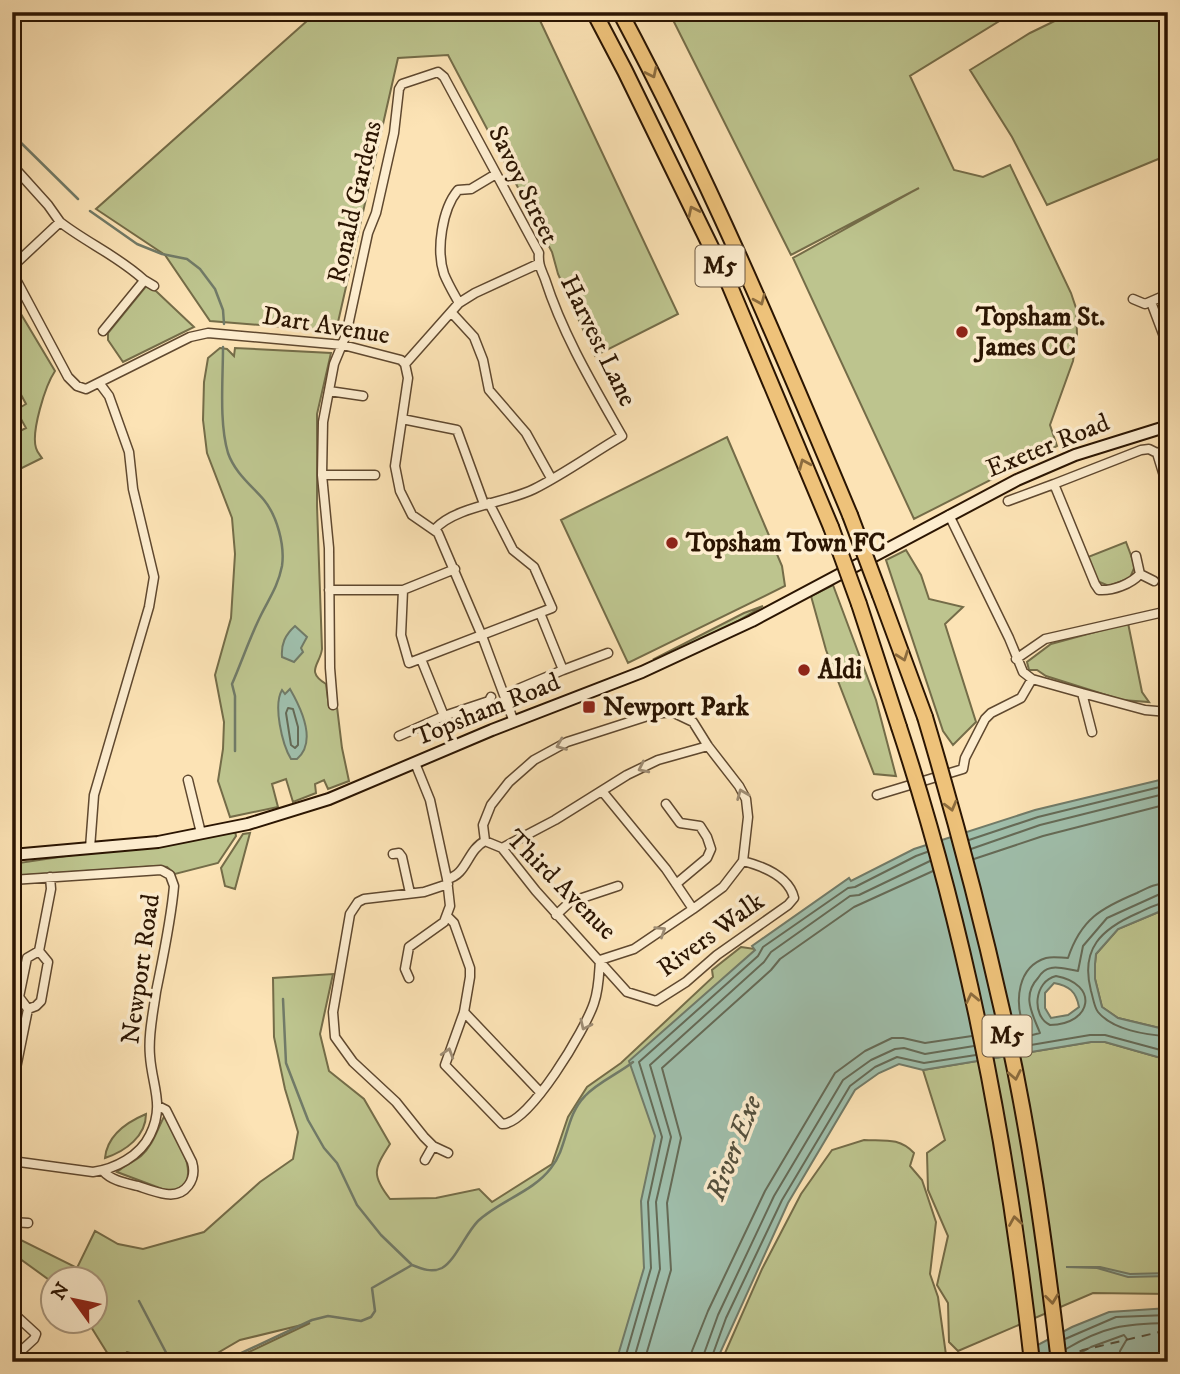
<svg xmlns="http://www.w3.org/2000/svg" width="1180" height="1374" viewBox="0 0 1180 1374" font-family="'IM FELL DW Pica',serif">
<rect width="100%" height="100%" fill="#fce3b5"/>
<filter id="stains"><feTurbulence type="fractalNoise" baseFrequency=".00286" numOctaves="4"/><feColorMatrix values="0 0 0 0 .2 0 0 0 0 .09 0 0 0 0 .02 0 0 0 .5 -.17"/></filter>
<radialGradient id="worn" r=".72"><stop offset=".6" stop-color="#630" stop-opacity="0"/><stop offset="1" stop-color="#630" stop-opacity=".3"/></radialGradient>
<path fill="#bdc48e" stroke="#746c48" stroke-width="2" d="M317 12H536L678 314 595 356 558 274 552 252 448 55 398 58 336 331 210 321 165 255 96 209Z
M669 12H1014L910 76 954 170 983 177 1010 165 1071 293 1076 308 1077 334 1073 361 1050 425 1057 446 914 519 793 258 919 188 791 255Z
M1073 12H1168V155L1047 205 1012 137 970 70 1030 33Z
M147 285 157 292 194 327 123 362 108 340V333Z
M15 304 55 371C45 386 31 432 36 448 37 452 40 455 42 458L12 473V435L26 428 16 410 26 404 12 378V306Z
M220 348 227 349 234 356 235 348 331 353 317 414V506L322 649C320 665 305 671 326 684L329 707H337L342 748 349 781 328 789 324 780 315 784 316 793 293 802 286 779 272 784 278 807 230 817 218 781 223 749 224 722 215 675 231 618 235 554 232 518 207 453 203 420 204 382 208 358Z
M727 437 782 566 785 586 628 663 561 520Z
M1126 542 1135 566 1130 578 1109 586 1097 581 1088 557Z
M906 550 921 575 929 599 963 607 945 624 976 722 953 745 943 731 886 560Z
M833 585 876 700 896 776 874 774 826 650 811 596Z
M763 606 738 621 656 661 654 659 744 613Z
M1128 623 1142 692 1149 702 1122 700 1046 676 1037 670H1029L1027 662 1051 644Z
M235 831 236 836 218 863 175 874 167 867 158 866 12 876V864Z
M250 833 235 889 225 886 221 868 243 834Z
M1168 908V1030L1118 1018 1102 1007 1095 979V964L1096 954 1118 929Z
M741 947 755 949 632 1362H228L310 1323 240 1340 202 1362H151L145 1357 127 1352 125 1354 129 1362H107L111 1359 88 1322H94V1280H52V1282L12 1253 13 1236 77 1268 95 1231 118 1244 143 1249 204 1232 260 1182 293 1159 298 1132 285 1089 274 1037 273 978 333 974 320 1034 329 1071 364 1099 390 1144C374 1169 371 1175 390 1199L436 1198 479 1189 492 1202 552 1164 568 1117 587 1087 621 1063 713 977 712 970Z
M1091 1042H1105L1168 1060V1294L1093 1293 958 1351 949 1342 948 1303 937 1285 948 1236 928 1190 927 1153 945 1140 923 1070Z
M146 1114C146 1136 126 1151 105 1158 107 1136 127 1122 146 1114Z
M165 1115C176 1134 211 1193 165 1190L117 1172C123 1166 134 1162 141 1156 154 1144 157 1129 165 1115Z
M864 1140C884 1141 899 1137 914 1153L910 1166 922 1180 936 1222 930 1274 938 1297 947 1362H721L762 1269 801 1194 832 1150Z"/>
<path fill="#9fbeab" stroke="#717a67" stroke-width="2" fill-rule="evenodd" d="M295 626 307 637 301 648 303 652 294 662 282 657C281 644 285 635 295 626Z
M290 689C301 708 317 742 297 759H291C282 744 273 705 282 690L285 694Z
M1168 778V908L1118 929 1096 954 1095 964V979L1102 1007 1118 1018 1168 1030V1060L1105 1042H1091L923 1070 899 1064 879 1073 855 1090 788 1203 716 1362H616L644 1268 641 1201 655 1136 629 1061 755 950 752 946 849 878 851 881 914 849 1035 810ZM1054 983C1069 986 1076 991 1079 1007L1068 1015 1051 1018 1045 1008V993Z
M1066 1267H1100L1130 1274 1168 1273V1276L1128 1277 1097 1268Z
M1168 1308V1356L1123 1362H1005L1072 1327 1109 1312Z"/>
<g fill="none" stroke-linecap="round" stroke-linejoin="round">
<path stroke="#656a56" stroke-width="2" d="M288 708 293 709 298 727V745L295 748 291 745 286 713Z
M969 840 1038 817 1168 785
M971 849 1040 825 1168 793
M974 859 1043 836 1168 804
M1168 902C1157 903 1147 909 1138 913 1101 929 1080 949 1091 991 1093 997 1094 1007 1098 1012 1113 1030 1146 1035 1168 1036
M1056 976C1099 984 1093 1024 1050 1025 1031 1016 1034 981 1056 976Z
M1015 1029 1023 1025C1015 1001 1017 967 1046 958 1054 956 1061 958 1068 958 1081 919 1101 908 1137 893 1147 888 1156 883 1168 883
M1017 1039 1040 1033C1033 1015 1021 996 1038 978 1041 973 1045 969 1051 968 1059 966 1069 970 1078 971L1083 946 1107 918 1160 894 1168 893
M1019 1047 1090 1035H1105L1168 1052
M1065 1339 1116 1317 1168 1315
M1066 1349C1105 1326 1124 1324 1168 1323
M1068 1360 1091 1347 1124 1335 1127 1339 1120 1351 1119 1362
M624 1362 651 1268 648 1202 662 1137 639 1062 758 956 763 947 848 888 855 887 916 856 927 852
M633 1362 660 1269 656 1202 671 1137 650 1065 764 962 771 952 850 896 859 895 930 861
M644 1362 671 1270 667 1203 681 1138 662 1068 771 970 780 959 854 907 933 871
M690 1362 692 1351 708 1311 765 1191 835 1073 865 1051 892 1038H903L925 1043 972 1036
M701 1362 718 1315 774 1196 843 1080 871 1060 895 1049 904 1048 925 1054 974 1046
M710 1362 726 1318 782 1200 850 1086 875 1067 897 1057 924 1063 976 1055"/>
<path stroke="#717a67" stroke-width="2.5" d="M12 134 78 199
M90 211 137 244 162 254 187 259 200 269 215 289 223 310 224 324
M223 347C223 380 219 423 228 453 235 473 251 485 264 500 277 516 285 545 282 566 278 586 270 597 261 615 250 637 242 661 232 684L235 696V751
M283 999 286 1063 308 1120 324 1148 337 1163 357 1205 381 1235 411 1264
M139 1301 171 1362
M222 1362 312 1320 328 1316 361 1321 371 1317 375 1311 372 1288 412 1265C422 1269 432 1273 442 1268 455 1261 466 1233 478 1221 499 1201 533 1192 551 1168 568 1147 565 1116 585 1096 598 1082 618 1074 633 1062"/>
<path stroke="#54503d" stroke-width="2" stroke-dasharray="9 7" stroke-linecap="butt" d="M1065 1358 1083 1350 1168 1330"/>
<defs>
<path id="street" d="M12 165 48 205 60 222
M12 267 60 222C87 243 118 256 144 280L143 282 103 331
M12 272 68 377 77 386 86 389 190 337 208 333 343 345 401 360 405 364 408 378 395 466 400 491 412 515 438 533 482 636 514 722
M144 280 154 286
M1133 299 1145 304 1168 294
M1151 302 1168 347
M459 303C454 294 448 284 444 274 436 250 442 209 458 190L471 189 496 174
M451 312 474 337 483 360 489 390 526 433 551 478
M405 364 459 303 475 293 538 264
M329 391 363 396
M402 419 457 430 484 504
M1157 453 1168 489
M322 475H375
M1008 501 1054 484
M949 515 1009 638 1023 672 1032 679 1082 693 1092 732
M1136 556 1140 574C1131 584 1113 591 1099 590L1095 584 1054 484 1141 450 1149 449 1157 453 1168 449
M1140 574 1154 581
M329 590H403L455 569
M403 590 401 635 409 663 552 608 534 567 513 550 489 503
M540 613 563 670 608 653
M421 659 444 716 489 701 491 697
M1016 659 1045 639 1168 611
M518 689 563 670
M1082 693 1145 710 1168 712
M333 705 330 668 329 548 322 475 323 422 334 364 346 335 368 233 376 213 394 133 399 89 402 84 438 72 444 77 539 253C538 264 541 269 545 279 563 335 593 385 622 436 593 453 564 474 534 489 506 503 456 506 435 529
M399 736 444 716
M188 780 201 833
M602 791 666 869 693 909
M877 795 963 769 965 758 985 719 991 713 1021 698 1032 679
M666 804 680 823 700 826 707 837 711 849 707 858 676 884
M485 841 502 848 536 891 627 992 656 1001 686 982 717 955 788 905 794 898C789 876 762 866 743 861
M485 841 483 825 491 805 509 782 534 760 567 742 654 714 672 712 693 722 708 746 739 786 746 799 748 817 743 861
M90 848 94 795 149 607 154 577 133 489 129 452 109 396 100 384
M502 848 555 820 627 775 658 760 708 746
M393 854 399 853 402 857 410 893
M447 879C467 875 467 850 485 841
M12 880 161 870 170 875 174 886C171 921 163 957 156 992 153 1014 148 1035 150 1056 152 1086 165 1105 150 1135 140 1156 115 1169 93 1172L12 1161
M448 884 424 892 364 899 358 902 350 914 333 1012 335 1037 353 1062 396 1102 424 1137 433 1146 448 1153
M556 915 570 902 618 886
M448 917 454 923 470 968V977L464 1012 445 1065 502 1124C529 1125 586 1028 594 1003 599 989 599 974 600 960
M600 960 634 949 693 909 723 887 743 861
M409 978 405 969 409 947 444 922 450 906 447 879 430 800 415 763
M28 1009 36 1006 41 1001 48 962 39 951
M464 1012 540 1092
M12 1088 28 1009 19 997 27 958 39 951 51 889 50 877
M425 1160 433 1146
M103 1171C112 1181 126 1183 138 1186 147 1189 157 1193 166 1194 186 1197 197 1179 192 1162L166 1110 158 1106
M12 1222 28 1223
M12 1312 36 1334 34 1339 22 1350 15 1347 12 1337"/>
<path id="secondary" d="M12 855 158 842 248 824 329 799 492 730 642 672 752 621 1017 480 1075 455 1168 426"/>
<path id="highway" d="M594 12 625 71 729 284 831 527
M620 12C707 175 779 345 850 515
M880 595 925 717
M859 604 899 727"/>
</defs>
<use href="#street" stroke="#5f482f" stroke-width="11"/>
<use href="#secondary" stroke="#2b1502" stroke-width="14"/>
<use href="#highway" stroke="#2b1502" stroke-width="18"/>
<use href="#street" stroke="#fdedcf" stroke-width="8"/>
<use href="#secondary" stroke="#fdedcf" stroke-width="10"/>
<use href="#highway" stroke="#eec27a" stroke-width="14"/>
<defs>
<path id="highway-bridge" d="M850 515 880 595
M831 527 859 604
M925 717C954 814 980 912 1002 1010 1029 1126 1045 1244 1059 1362
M899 727C967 933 1008 1146 1032 1362"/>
</defs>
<use href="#highway-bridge" stroke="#2b1502" stroke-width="18" stroke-linecap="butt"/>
<use href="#highway-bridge" stroke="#eec27a" stroke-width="14"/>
</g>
<defs><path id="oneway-chevron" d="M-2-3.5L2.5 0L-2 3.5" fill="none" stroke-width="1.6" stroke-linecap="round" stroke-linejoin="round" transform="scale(1.75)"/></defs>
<g stroke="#8c6c3e">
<use href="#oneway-chevron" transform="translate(652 73) rotate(64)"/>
<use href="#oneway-chevron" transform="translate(693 211) rotate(-116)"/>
<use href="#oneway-chevron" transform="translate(760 300) rotate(67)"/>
<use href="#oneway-chevron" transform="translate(804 464) rotate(-113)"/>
<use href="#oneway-chevron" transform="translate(903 656) rotate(70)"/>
<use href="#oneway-chevron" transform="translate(951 806) rotate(75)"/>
<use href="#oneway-chevron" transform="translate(972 998) rotate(-102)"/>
<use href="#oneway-chevron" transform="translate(1015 1075) rotate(79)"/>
<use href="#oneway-chevron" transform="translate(1015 1221) rotate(-99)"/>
<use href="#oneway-chevron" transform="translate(1052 1299) rotate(83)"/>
</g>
<g stroke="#9e8c73">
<use href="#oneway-chevron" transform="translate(561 745) rotate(158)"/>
<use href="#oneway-chevron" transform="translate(643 768) rotate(154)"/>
<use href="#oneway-chevron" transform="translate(742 794) rotate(-112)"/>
<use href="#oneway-chevron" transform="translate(661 931) rotate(-33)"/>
<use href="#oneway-chevron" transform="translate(585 1025) rotate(115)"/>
<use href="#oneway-chevron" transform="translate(448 1053) rotate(-73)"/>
</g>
<g fill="#8f2418" stroke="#fdedcf" stroke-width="2.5">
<circle cx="962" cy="332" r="7"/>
<circle cx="672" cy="543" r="7"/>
<circle cx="804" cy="670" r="7"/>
<rect x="582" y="700" width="14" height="14" rx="3.5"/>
</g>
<g text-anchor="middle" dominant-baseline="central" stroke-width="7" stroke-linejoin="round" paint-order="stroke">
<g fill="#fdedcf" stroke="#6a5640" stroke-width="2">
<rect x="695.5" y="245.5" width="49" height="41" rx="5"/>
<rect x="982.5" y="1015.5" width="49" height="41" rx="5"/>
</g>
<g font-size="24" font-weight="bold" fill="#2b1502">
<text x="720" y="266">M5</text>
<text x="1007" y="1036">M5</text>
</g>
<g font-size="26" fill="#2b1502" stroke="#fdedcf">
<text transform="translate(523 185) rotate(64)">Savoy Street</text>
<text transform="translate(355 202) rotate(-77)">Ronald Gardens</text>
<text transform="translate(326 326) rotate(9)">Dart Avenue</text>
<text transform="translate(598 341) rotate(64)">Harvest Lane</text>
<text transform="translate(1048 446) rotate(-22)">Exeter Road</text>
<text transform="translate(487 710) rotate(-22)">Topsham Road</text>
<text transform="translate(561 885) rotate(45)">Third Avenue</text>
<text transform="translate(711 935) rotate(-36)">Rivers Walk</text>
<text transform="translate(141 969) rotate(-82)">Newport Road</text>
</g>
<g font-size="26" font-weight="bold" fill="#2b1502" stroke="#fdedcf" text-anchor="start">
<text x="976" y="317">Topsham St.<tspan x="976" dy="30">James CC</tspan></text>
<text x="686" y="543">Topsham Town FC</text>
<text x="818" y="670">Aldi</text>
<text x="603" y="707">Newport Park</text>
</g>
<g font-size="28" font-style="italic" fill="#54503d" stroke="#fdedcf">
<text transform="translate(734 1148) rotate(-69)">River Exe</text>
</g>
</g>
<rect width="1180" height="1374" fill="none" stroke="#fce3b5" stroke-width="42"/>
<rect x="14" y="14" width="1152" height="1346" fill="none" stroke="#2b1502" stroke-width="3.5"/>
<rect x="21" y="21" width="1138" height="1332" fill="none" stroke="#2b1502" stroke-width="2"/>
<g transform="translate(74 1300) rotate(303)"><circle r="33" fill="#fdedcf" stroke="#a9977d" stroke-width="2"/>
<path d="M0-5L12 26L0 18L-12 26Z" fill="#8f2418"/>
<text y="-10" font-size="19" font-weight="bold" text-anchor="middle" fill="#2b1502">N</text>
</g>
<rect width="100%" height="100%" filter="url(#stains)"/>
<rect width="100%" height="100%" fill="url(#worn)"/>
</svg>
